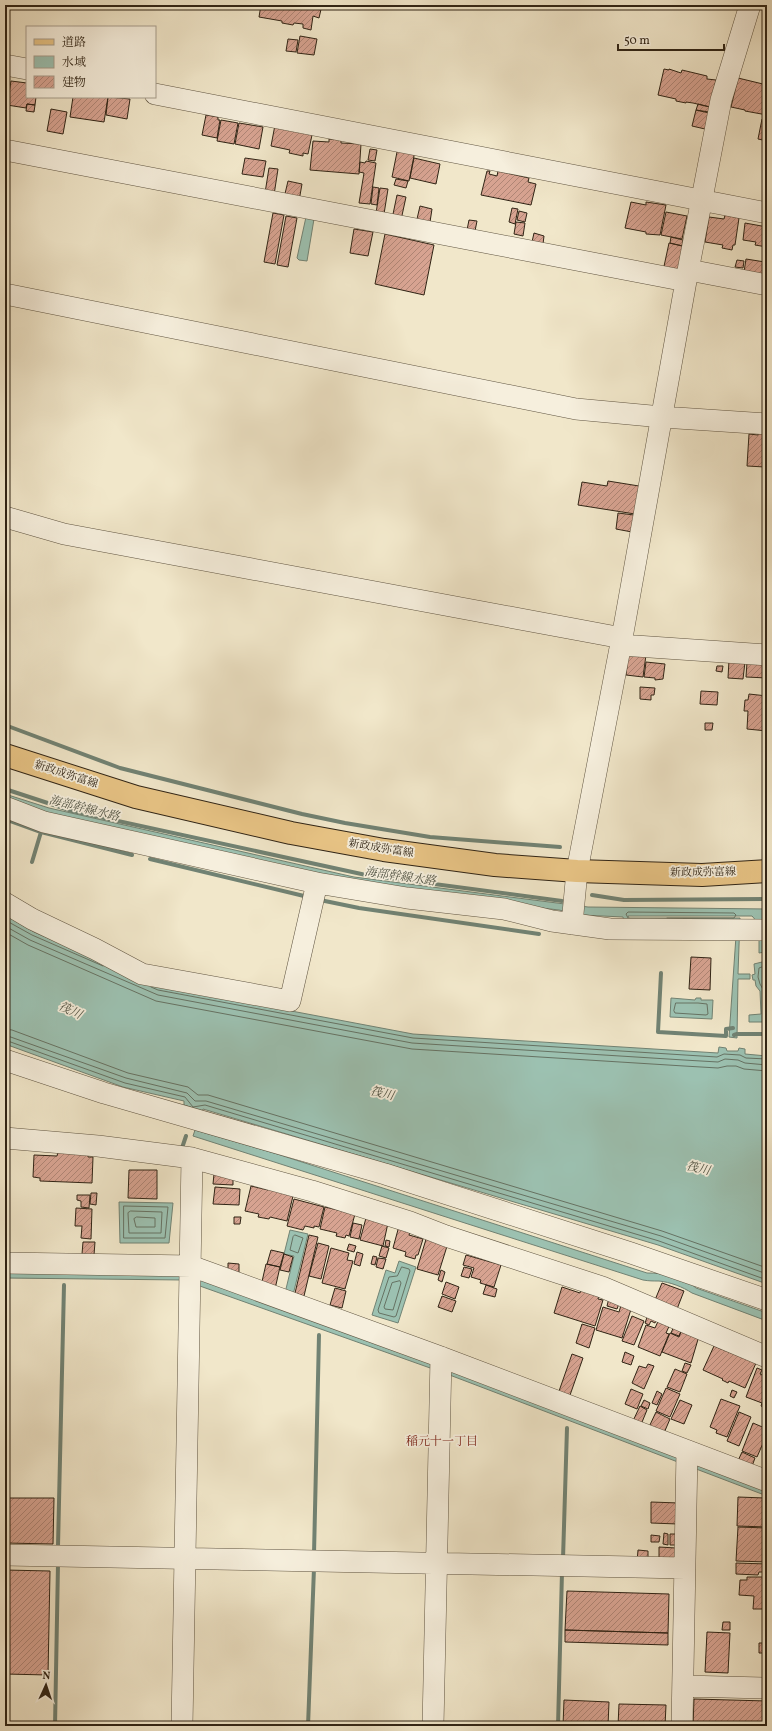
<svg xmlns="http://www.w3.org/2000/svg" width="772" height="1731" viewBox="0 0 772 1731" font-family="Vollkorn,'Noto Serif JP',serif">
<defs>
<pattern id="building-hatch" width="6" height="6" patternUnits="userSpaceOnUse"><rect width="6" height="6" fill="#d7a391"/><path d="M-1 1l2-2M0 6l6-6M5 7l2-2" fill="none" stroke="#af8575"/></pattern>
</defs>
<rect width="100%" height="100%" fill="#f1e7ca"/>
<filter id="stains"><feTurbulence type="fractalNoise" baseFrequency=".005" numOctaves="4"/><feColorMatrix values="0 0 0 0 .2 0 0 0 0 .09 0 0 0 0 .02 0 0 0 .5 -.17"/></filter>
<radialGradient id="worn" r=".72"><stop offset=".6" stop-color="#630" stop-opacity="0"/><stop offset="1" stop-color="#630" stop-opacity=".3"/></radialGradient>
<path fill="#9cc1b1" stroke="#718273" d="M306 217 314 219 307 261 299 260 297 258Z
M5 794 49 808 354 877 588 907 767 909 765 952 759 953V924L752 916H628L629 918H740L738 974H750V979H738L737 1038 729 1037 736 936 624 922 623 917 582 915 559 910 371 888 47 816 5 801Z
M5 915 34 932 159 986 413 1034 718 1053 719 1047 726 1048 727 1051H738L739 1048 745 1049V1054L767 1056V1284L658 1245 203 1109 202 1111 184 1105V1101L123 1087 5 1044Z
M766 961 767 1022H749V1015L761 1014 760 991 756 986 755 980H753L752 975 755 974 754 964Z
M671 998 695 1000 696 998H701V1000H713L712 1019 670 1017Z
M195 1130 277 1154 647 1273C663 1273 684 1276 696 1288L767 1313V1321L692 1293C683 1287 670 1282 659 1281 653 1281 649 1281 643 1280L193 1136Z
M119 1202 173 1203 169 1243H120Z
M290 1230 308 1234 293 1295 285 1293 294 1256 284 1254Z
M399 1261 416 1267 398 1323 372 1315 386 1270 395 1273Z
M5 1271 185 1273 767 1488V1496L447 1374 183 1280 5 1278Z"/>
<g fill="none" stroke-linecap="round" stroke-linejoin="round">
<path stroke="#667263" stroke-width="1" d="M628 918 626 914 628 912 734 913 736 915 734 918H667
M5 920 32 935 103 966
M5 926 30 940 158 995 412 1043 684 1060 718 1062 725 1059 738 1060 745 1063 767 1065
M5 932 28 945 156 1001 412 1049 684 1066 718 1068 727 1066H736L744 1069 767 1071
M767 965 759 968 758 977 760 984 764 991V1016L767 1018
M151 987 158 990 413 1038 717 1057 724 1054 740 1055 746 1058 767 1059
M676 1003H698L707 1004 708 1014 706 1015 675 1013 674 1011Z
M5 1029 12 1030 128 1073 188 1087 198 1095H208L662 1231 767 1268
M5 1035 126 1078 187 1093 195 1101H206L661 1236 767 1274
M5 1040 125 1083 185 1097 193 1107 205 1105 659 1241 767 1280
M124 1206 168 1207 165 1238H124Z
M131 1211 162 1212 161 1233H129L128 1213Z
M137 1217 155 1218V1227H136L134 1219Z
M295 1235 303 1238 298 1253 290 1250 293 1237Z
M402 1267 409 1269 410 1271 396 1316 394 1317 379 1313 378 1310 389 1277 397 1276Z
M400 1281 401 1283 393 1310 385 1309 384 1307 392 1283Z"/>
<path stroke="#718273" stroke-width="4" d="M5 725 120 768 302 814 345 823 430 837 560 847
M5 789 72 811 366 875 562 901
M5 819 41 832 132 855
M150 859 304 896
M32 862 41 832
M592 895 624 900 767 899
M320 900 359 908 539 934
M661 973 658 1032 726 1036V1029L733 1028
M734 1035 737 1034H767
M182 1148 186 1136
M58 1546 64 1285
M314 1554 319 1335
M563 1559 567 1428
M55 1726 58 1564
M308 1726 314 1568
M558 1726 562 1572"/>
</g>
<path fill="url(#building-hatch)" stroke="#302415" d="M261 5H322L319 18 313 16 311 30 303 28V24L294 23 293 25 282 23V21L259 17Z
M300 36 317 39 314 55 297 53Z
M288 39 298 40 296 52 286 51Z
M664 69 669 70V69L681 73 682 70 707 76V79L716 80 710 107 693 103 686 102V103L676 101V99L658 95Z
M738 78 767 85V115L745 111V110L731 107Z
M11 81 27 83V97H36L35 105 27 104 26 108 7 105Z
M73 97H108L104 122 70 117Z
M108 97 130 99 127 119 106 115Z
M27 104 35 105 34 112 26 111Z
M698 104 710 107 709 112 696 110Z
M51 109 67 112 63 134 47 131Z
M696 110 709 113 705 129 692 126Z
M206 115 218 117V120H220L217 138 202 135Z
M762 119 767 121V141L758 139Z
M221 120 238 123 234 144 217 141Z
M239 123 263 127 259 149 235 144Z
M275 125 312 135 308 154 303 153V156L289 153 290 150 271 146Z
M329 139 341 140V143L361 144 359 174 310 170 313 141 329 142Z
M398 147 415 151 409 181 392 177Z
M370 149 377 150 375 161 368 160Z
M245 158 266 161 263 177 242 174Z
M414 158 440 164 436 184 410 178Z
M366 161 376 163 370 204 359 203 364 173 359 172 360 162 365 163Z
M269 168 278 169 274 195 265 193Z
M487 171H490L489 174 497 176 498 171 529 178 528 182 536 184 531 205 481 195Z
M396 179 408 181 406 188 394 185Z
M288 181 302 184 299 201 284 198Z
M373 187 379 188 377 205 371 204Z
M380 188 388 189 384 214 376 213Z
M397 195 406 197 401 220 392 219Z
M631 202 646 205V202L666 205 660 235 646 234V232L625 228Z
M420 206 432 209 430 222 417 219Z
M512 208 518 209 515 224 509 222Z
M519 211 527 213 525 222 517 220Z
M666 212 687 216 682 239 661 235Z
M273 213 284 215 275 264 264 262Z
M725 215 739 218 735 245H733L732 250 722 248 723 245 705 242 709 217 724 219Z
M286 216 297 218 288 267 277 265Z
M469 220 477 221 475 231 467 230Z
M516 222 525 223 523 236 514 234Z
M745 223 767 227V247L755 245 756 242 743 240Z
M354 229 373 232 368 256 350 253Z
M534 233 544 236 543 244 532 242Z
M385 234 434 245 424 295 375 284Z
M671 237 683 240 682 246 670 243Z
M669 243 683 246 677 274 663 271Z
M746 259 765 262 762 276 744 272Z
M737 260 744 261 743 268 735 267Z
M759 430H767L765 467 747 466 749 434 758 435Z
M608 481 639 486 635 514 578 505 582 482 607 486Z
M618 513 634 515 632 532 616 529Z
M646 655 643 677 626 675 628 656Z
M729 660 745 662 743 679 728 678Z
M646 662 665 664 663 679 655 680V678L644 677Z
M747 662 767 663V678L746 677Z
M717 666H723L722 672 716 671Z
M640 687 655 688 654 695H651V700L640 699Z
M701 691 718 692 717 705 700 704Z
M749 694 767 696V731L747 729 748 711H744L745 700H748Z
M705 723H713L712 730H705Z
M691 957 711 958 710 990 689 989Z
M5 1147H9L8 1172H5Z
M58 1152 88 1154V1157H93L92 1183 40 1181V1178L33 1177 34 1155 57 1156Z
M129 1170H157V1199L128 1198Z
M5 1172H8L7 1213H5Z
M214 1174 233 1175V1185L213 1184Z
M251 1186 268 1190 269 1187 293 1196 287 1221 270 1217 269 1219 258 1217 259 1214 245 1211Z
M215 1187 240 1189 239 1205 213 1204Z
M91 1193H97L96 1205 90 1204Z
M77 1195H90L89 1208 81 1207V1201L77 1200Z
M294 1199 324 1207 319 1227 314 1226V1228L305 1226 303 1230 287 1226Z
M325 1207 355 1214 349 1236 346 1235 345 1238 336 1236 337 1233 320 1229Z
M76 1208 92 1209 91 1239 81 1238 82 1226H75Z
M234 1217H241L240 1224H234Z
M366 1218 388 1223 383 1246 360 1240Z
M353 1223 362 1225 359 1239 350 1237Z
M399 1226 411 1229 409 1235 423 1239 418 1255H416L415 1259 405 1256 406 1252 393 1248Z
M309 1235 318 1237 304 1296 295 1293Z
M427 1236 448 1243 438 1275 417 1269Z
M386 1240 390 1241 389 1247 385 1246Z
M83 1242H95L94 1255 82 1254Z
M318 1243 329 1246 321 1279 309 1276Z
M349 1244 356 1246 354 1252 347 1250Z
M382 1246 389 1248 386 1258 379 1256Z
M331 1248 349 1253 347 1260 353 1261 345 1289 322 1283Z
M271 1250 284 1253 280 1267 267 1264Z
M357 1252 363 1254 360 1266 354 1264Z
M284 1254 293 1257 289 1272 280 1270Z
M466 1255 501 1265 494 1287 480 1283 481 1280 471 1277 474 1268 463 1265Z
M373 1256 377 1257 375 1265 371 1264Z
M378 1258 386 1259 383 1269 376 1267Z
M228 1263 239 1264V1273L228 1272Z
M266 1264 280 1267 275 1289 261 1286Z
M464 1267 472 1269 469 1278 461 1276Z
M441 1270 445 1272 442 1282 438 1280Z
M446 1282 459 1287 455 1299 442 1294Z
M662 1283 684 1291 677 1309 655 1300Z
M486 1285 497 1289 495 1297 483 1294Z
M582 1286 600 1292 598 1299 603 1300 595 1326 554 1313 562 1287 580 1293Z
M335 1288 346 1291 342 1308 330 1305Z
M442 1296 456 1301 452 1312 438 1307Z
M609 1298 620 1301 617 1309 607 1306Z
M622 1302 632 1306 622 1338 596 1330 603 1307 619 1312Z
M649 1312 658 1315 655 1323 651 1321 649 1325 645 1323Z
M632 1316 644 1321 634 1345 622 1341Z
M660 1317 671 1322 666 1333 669 1334 660 1356 638 1347 646 1325 655 1328Z
M582 1324 595 1328 589 1348 576 1343Z
M674 1326 682 1329 679 1336 671 1333Z
M682 1329 699 1336 691 1363 662 1352 670 1333 679 1337Z
M714 1346 756 1363 745 1388 729 1381 728 1383 722 1380 723 1379 703 1370Z
M625 1352 634 1356 631 1365 622 1362Z
M572 1354 583 1358 569 1398 558 1394Z
M685 1363 691 1365 687 1373 682 1371Z
M648 1364 654 1366 644 1389 632 1383 639 1366 646 1368Z
M757 1368 762 1370 760 1374 767 1377V1409L761 1406 762 1403 746 1397Z
M675 1369 687 1374 680 1392 667 1387Z
M666 1388 680 1394 670 1417 656 1411Z
M631 1389 643 1394 637 1409 625 1404Z
M732 1390 737 1392 734 1398 730 1396Z
M657 1391 662 1394 657 1405 652 1403Z
M721 1399 740 1406 727 1437 716 1433 717 1430 710 1427Z
M644 1400 650 1403 648 1409 641 1406Z
M680 1400 692 1405 684 1424 671 1419Z
M640 1406 647 1410 640 1427 632 1423Z
M656 1412 670 1419 664 1433 649 1427Z
M739 1412 751 1417 739 1446 727 1441Z
M753 1423 767 1429V1434L757 1457 742 1451Z
M742 1452 755 1458 751 1469 737 1463Z
M738 1497 765 1498V1503H767V1527L737 1526Z
M5 1498H54L53 1544 5 1543Z
M651 1502 679 1503 678 1524 651 1523Z
M738 1527 767 1528V1562L736 1561Z
M664 1533 668 1534V1545L663 1544Z
M670 1534H677V1545H670Z
M651 1535 660 1536 659 1542H651Z
M659 1547 676 1548V1561H659Z
M638 1550 648 1551V1562H637Z
M736 1563 767 1564V1572H759L758 1575 736 1574Z
M5 1570 50 1571 48 1675 5 1674Z
M747 1577H767V1609H753L754 1596 739 1595 740 1580H747Z
M567 1591 669 1594 668 1633 565 1630Z
M723 1622H730V1630H722Z
M565 1630 668 1633V1645L565 1642Z
M707 1632 730 1633 728 1673 705 1672Z
M759 1643H767V1653H759Z
M694 1699 767 1701V1726H693Z
M564 1700 609 1702 608 1726H563Z
M619 1704 666 1705 665 1726H618Z"/>
<g fill="none" stroke-linecap="round" stroke-linejoin="round">
<defs>
<path id="minor" d="M5 65 27 69
M155 94 767 213
M5 150 686 281
M689 270 767 285
M5 294 576 409 662 417 767 424
M5 517 64 534 622 638
M621 645 767 655
M5 807 44 822 317 883 407 898 504 909 552 921 610 929 767 930
M5 903 32 919 95 949 142 974 290 1001 317 883
M572 924 577 871 622 638 686 281 721 100 750 5
M5 1060 104 1093 385 1174 631 1253 767 1300
M5 1138 98 1146 192 1158 312 1191 410 1222 446 1236 602 1287 767 1357
M5 1263 191 1266 441 1357 767 1481
M5 1555 685 1568
M683 1686 767 1688
M182 1726 192 1158
M433 1726 441 1357
M682 1726 687 1451"/>
<path id="major" d="M5 755 136 797 291 833 384 850 495 865 577 871 702 875 767 871"/>
</defs>
<use href="#minor" stroke="#605542" stroke-width="22"/>
<use href="#major" stroke="#302415" stroke-width="24"/>
<use href="#minor" stroke="#f6efdd" stroke-width="21"/>
<use href="#major" stroke="#e8c485" stroke-width="22"/>
</g>
<g text-anchor="middle" dominant-baseline="central" stroke-width="3.5" stroke-linejoin="round" paint-order="stroke">
<g font-size="11" fill="#302415" stroke="#f6efdd">
<text transform="translate(66 775) rotate(18)">新政成弥富線</text>
<text transform="translate(381 849) rotate(9)">新政成弥富線</text>
<text transform="translate(703 873) rotate(-1)">新政成弥富線</text>
</g>
<g font-size="12" font-style="italic" fill="#505344" stroke="#f6efdd">
<text transform="translate(84 809) rotate(14)">海部幹線水路</text>
<text transform="translate(400 877) rotate(8)">海部幹線水路</text>
<text transform="translate(70 1011) rotate(25)">筏川</text>
<text transform="translate(382 1094) rotate(13)">筏川</text>
<text transform="translate(698 1169) rotate(13)">筏川</text>
</g>
<g font-size="12" fill="#7a1f14" stroke="#f6efdd">
<text x="442" y="1442">稲元十一丁目</text>
</g>
</g>
<rect width="772" height="1731" fill="none" stroke="#f1e7ca" stroke-width="20"/>
<rect x="6" y="6" width="760" height="1719" fill="none" stroke="#302415" stroke-width="2"/>
<rect x="10" y="10" width="752" height="1711" fill="none" stroke="#302415"/>
<rect x="26" y="26" width="130" height="72" fill="#f6efdd" stroke="#a79e8d"/>
<rect x="34" y="39" width="20" height="6" fill="#e8c485" stroke="#a79e8d"/>
<text x="62" y="46" font-size="12" fill="#302415">道路</text>
<rect x="34" y="56" width="20" height="12" fill="#9cc1b1" stroke="#a79e8d"/>
<text x="62" y="66" font-size="12" fill="#302415">水域</text>
<rect x="34" y="76" width="20" height="12" fill="url(#building-hatch)" stroke="#a79e8d"/>
<text x="62" y="86" font-size="12" fill="#302415">建物</text>
<g transform="translate(46 1685) rotate(3)" stroke="#f6efdd" stroke-width="3" paint-order="stroke">
<path d="M0-3L7 15L0 10L-7 15Z" fill="#302415"/>
<text y="-6" font-size="11" font-weight="bold" text-anchor="middle" fill="#302415">N</text>
</g>
<path d="M618 44v6h106v-6" fill="none" stroke="#302415" stroke-width="2"/>
<text x="624" y="44" font-size="12" fill="#302415" stroke="#f6efdd" stroke-width="3" paint-order="stroke">50 m</text>
<rect width="100%" height="100%" filter="url(#stains)"/>
<rect width="100%" height="100%" fill="url(#worn)"/>
</svg>
